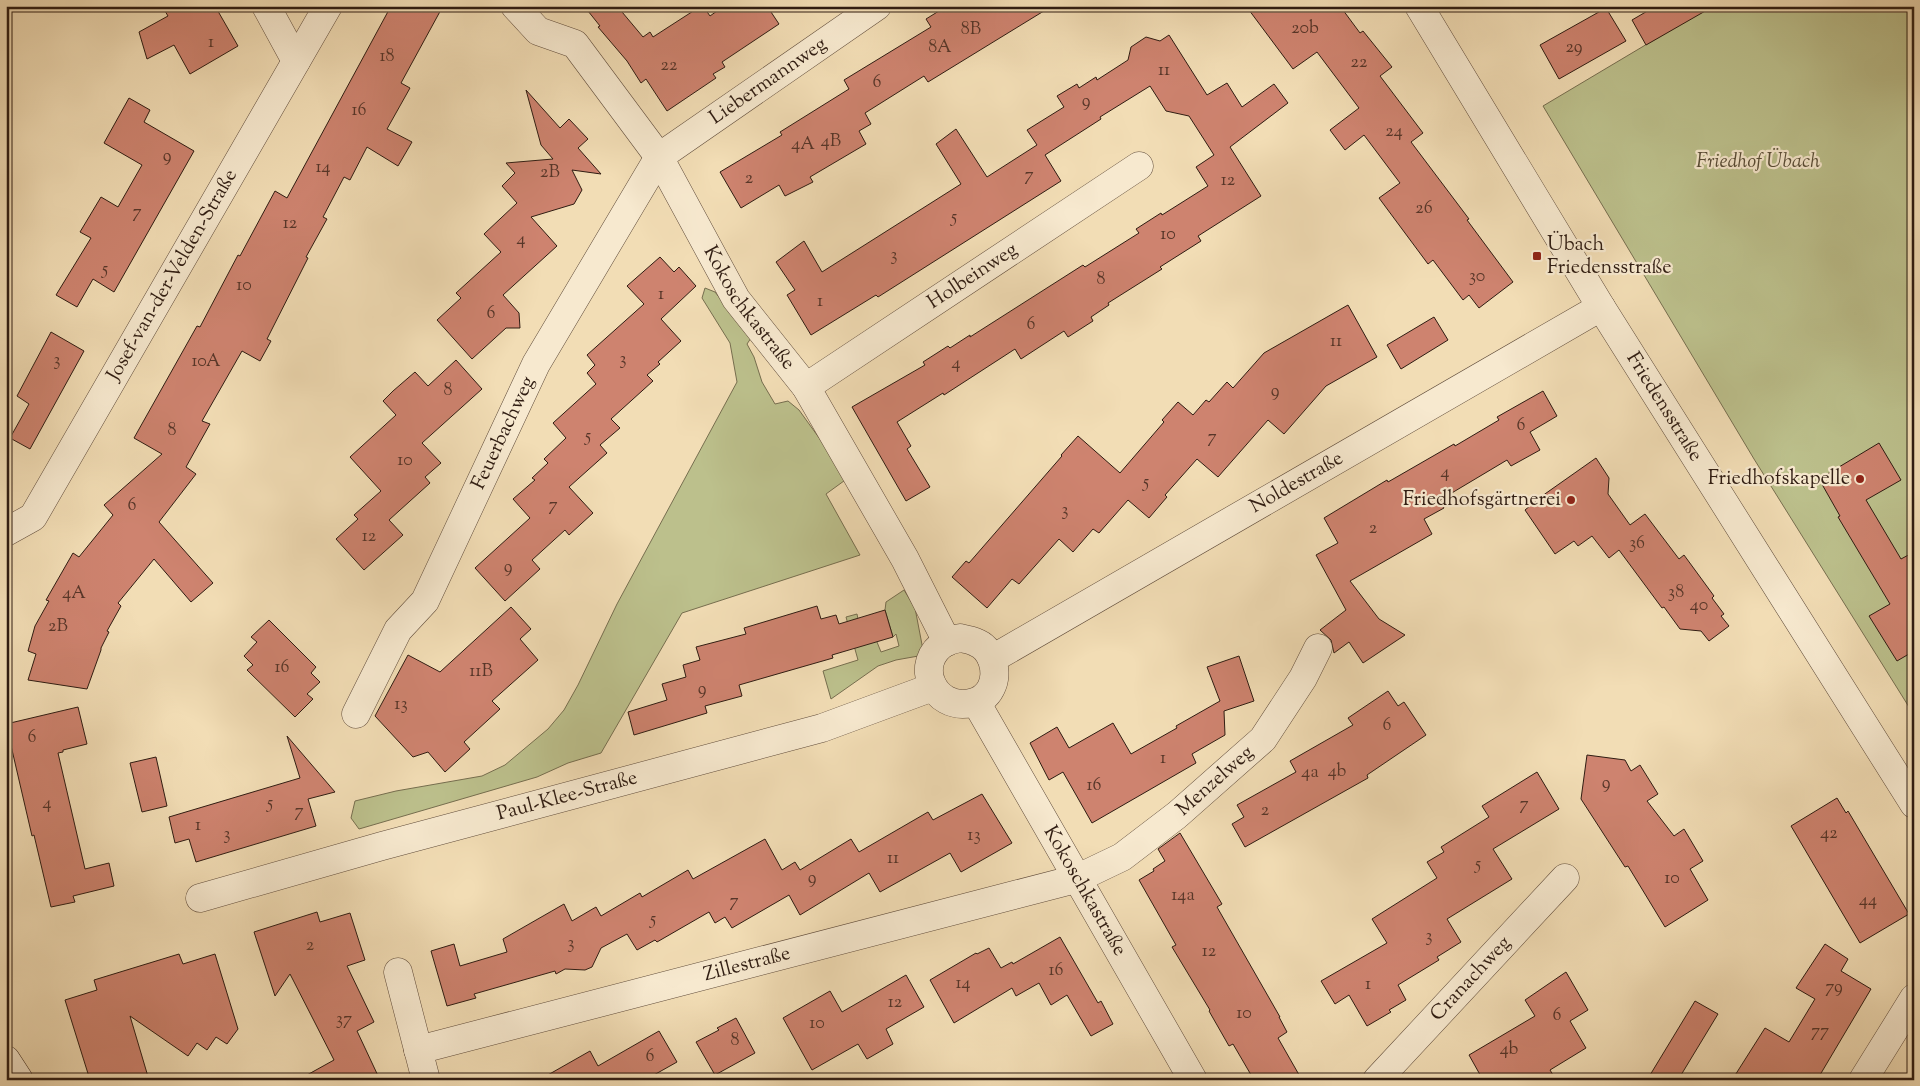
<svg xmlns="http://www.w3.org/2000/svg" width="1920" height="1086" viewBox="0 0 1920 1086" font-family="'Sorts Mill Goudy',serif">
<rect width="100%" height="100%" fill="#f2ddb5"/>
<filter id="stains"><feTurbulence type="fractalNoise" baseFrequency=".004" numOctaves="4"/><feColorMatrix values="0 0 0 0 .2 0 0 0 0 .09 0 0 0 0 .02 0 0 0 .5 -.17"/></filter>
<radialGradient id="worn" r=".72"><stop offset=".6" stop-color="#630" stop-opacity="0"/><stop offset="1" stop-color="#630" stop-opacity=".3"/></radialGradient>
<path fill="#bcc08c" stroke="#766e4f" d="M1669 6H1914V715L1754 459 1543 106 1679 25Z
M705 288 715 292 751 338 747 344 754 357 762 382 775 404 788 401 799 410 848 478 826 494 860 555 682 613 601 753 568 763 537 777 359 829 351 818 355 801 396 791 482 776 505 765 548 729 564 710 578 685 617 604 737 382 730 343 702 298Z
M904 590 915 608 924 655 896 660 878 666 831 699 823 671 858 660 846 617 857 614 858 619 877 642 881 652 899 646 896 634 893 637 885 610 886 602Z"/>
<path fill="#ce836f" stroke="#2f1c12" d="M162 6H215L238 46 190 74 174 45 147 59 139 32 168 16Z
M391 6H443L401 83 410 88 387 129 412 142 398 166 367 147 350 180 344 177 323 217 327 219 306 257 308 258 267 339 271 341 260 361 242 351 202 421 210 424 186 467 196 474 159 522 213 583 191 602 154 559 118 603 121 606 107 631 109 632 101 648V650L87 689 28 680 36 654 28 651 35 626 49 601 46 600 73 553 79 557 113 515 104 505 162 454 134 438 197 326 200 327 238 255 240 256 275 191 287 198Z
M584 6H617L643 37 650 32 653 37 701 6H703L710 16 724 6H767L779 24 722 62 725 67 713 74 716 78 667 111 646 79 641 83 627 61 598 27 600 26Z
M947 6H1052L928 82 924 76 865 113 871 124 859 131 866 144 810 177 813 182 785 196 779 185 741 208 720 172 782 135 780 132 849 89 844 80 931 27 926 19Z
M1246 6H1340L1360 33 1363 31 1392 67 1380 76 1423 133 1411 142 1469 219 1467 220 1513 282 1479 308 1469 295 1463 300 1433 260 1428 264 1379 198 1400 183 1364 135 1345 150 1330 130 1359 108 1317 52 1293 69Z
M1656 6H1714L1646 45 1632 20Z
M1606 8 1626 41 1559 79 1540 45Z
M1169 35 1207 95 1227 83 1242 107 1274 84 1288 103 1230 147 1261 196 1198 236 1201 241 1160 267 1162 269 1108 303 1109 305 1091 317 1093 321 1068 337 1064 331 1021 359 1015 349 944 395 943 393 897 422 911 446 907 449 930 487 906 501 852 407 925 365 923 362 948 346 950 348 970 335V337L1083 265 1085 267 1139 233 1136 229 1161 213 1162 215 1208 186 1196 167 1214 155 1189 116 1166 111 1150 86 1100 117 1101 119 1045 155 1061 181 878 297 876 295 811 335 787 295 795 290 776 262 804 241 822 272 961 184 936 144 956 129 987 177 1037 145 1027 130 1064 107 1057 96 1077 84 1079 88 1096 77 1097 80 1128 60 1131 47 1146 37 1160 41Z
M526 90 560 128 569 119 588 139 578 148 601 174 572 170 582 190 574 204 531 217 557 246 503 295 519 313 520 328H506L472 359 437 320 461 298 456 293 501 252 484 234 517 203 502 186 515 173 506 163 553 159 541 145Z
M129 98 150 110 144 122 194 151 114 292 93 279 77 307 56 295 91 238 80 232 101 197 118 207 142 165 104 143Z
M660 257 674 272 679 267 696 286 661 319 681 341 658 362 660 364 647 375 653 381 611 419 620 428 600 445 607 453 569 487 593 513 569 535 565 530 532 560 540 569 505 601 475 568 530 518 513 499 535 480 532 478 548 463 544 459 566 438 553 423 596 384 587 373 595 365 587 355 644 304 627 286Z
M1348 305 1377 357 1326 386 1284 434 1268 420 1218 477 1197 459 1165 495 1167 497 1149 518 1128 500 1099 533 1093 529 1073 552 1059 539 1019 584 1012 579 987 608 952 577 966 561 969 563 1062 456 1061 455 1078 436 1120 473 1164 422 1162 420 1178 402 1193 415 1206 400 1209 402 1227 382 1233 388 1264 353Z
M1434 317 1448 340 1401 369 1387 345Z
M51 332 84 351 30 449 10 438 29 404 17 396Z
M456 360 482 389 422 443 441 463 425 477 430 483 389 520 403 535 364 570 336 539 358 519 354 515 381 491 350 457 396 415 383 401 393 391 415 372 428 386Z
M1543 391 1557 416 1530 432 1540 450 1511 466 1507 460 1440 500 1444 508 1424 519 1432 534 1350 581 1379 619 1405 635 1363 663 1349 642 1334 653 1331 640 1320 630 1346 610 1316 555 1338 543 1324 518 1387 480 1388 482 1454 444 1455 446 1499 420 1497 417Z
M1879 443 1901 480 1866 500 1901 559 1914 552V651L1897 661 1869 616 1890 604 1838 517 1840 516 1819 479Z
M1596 458 1609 478 1608 494 1630 525 1645 514 1679 559 1684 555 1714 596 1712 598 1724 614 1721 616 1729 626 1709 641 1701 631 1680 629 1664 607 1662 608 1619 550 1609 558 1592 536 1578 546 1574 541 1555 554 1525 510 1542 496Z
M817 606 821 619 836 615 839 624 885 610 893 637 832 655 833 658 739 685 742 696 705 706 707 713 634 735 628 712 667 700 662 684 686 677 683 665 700 660 696 647 746 634 744 628Z
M511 607 531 629 520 639 538 660 492 701 500 709 464 742 470 749 445 772 428 752 413 757 375 716 408 655 440 672Z
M269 620 316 667 311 673 320 682 307 694 313 699 295 717 247 670 253 665 244 656 257 642 251 637Z
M1239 656 1254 701 1224 711 1225 735 1192 754 1196 763 1092 823 1063 772 1049 780 1030 743 1057 727 1069 748 1113 723 1131 754 1177 728 1176 726 1220 701 1207 667Z
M1388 691 1398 706 1404 702 1426 735 1367 775 1368 778 1245 847 1232 824 1244 817 1237 805 1296 772 1290 761 1353 725 1348 718Z
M78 707 87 744 63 750V752L58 753 85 869 109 863 114 886 73 896 75 902 51 907 34 835 32 836 6 724Z
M287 736 335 792 308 799 316 826 196 862 189 839 175 843 169 817 300 778Z
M1587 755 1625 760 1631 771 1640 765 1658 794 1647 801 1674 836 1684 829 1703 861 1690 869 1708 900 1665 927 1628 866 1625 867 1581 799Z
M156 757 167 806 142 812 130 763Z
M1537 772 1559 809 1493 849 1512 879 1447 919 1461 942 1437 957 1439 960 1398 985 1406 1000 1389 1010 1391 1012 1367 1026 1349 995 1335 1004 1321 981 1387 943 1372 919 1437 878 1427 862 1444 852 1441 847 1489 817 1482 806Z
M982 794 1012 843 961 872 950 853 880 892 869 873 800 915 789 895 732 928 725 917 715 923 709 912 657 942 655 940 637 950 627 934 601 948 592 967 585 970 565 969 556 974 555 971 474 994 476 998 447 1006 431 951 454 944 460 966 507 952 503 939 564 904 572 921 596 907 601 916 640 893 642 897 688 870 693 879 765 839 782 870 795 862 800 870 851 839 859 852 928 812 933 820Z
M1837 798 1846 813 1848 811 1909 914 1860 943 1791 826Z
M1180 833 1222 904 1217 907 1280 1017H1279L1287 1032 1278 1038 1302 1080H1254L1233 1044 1229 1046 1209 1011 1210 1010 1172 947 1176 945 1139 880 1154 871 1153 869 1165 861 1158 849Z
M317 912 320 922 350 913 365 960 347 966 374 1022 357 1031 380 1080H298L334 1060 290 974 275 996 254 932Z
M1060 937 1098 1003 1101 1001 1113 1024 1091 1036 1067 995 1051 1005 1039 983 1016 996 1012 988 954 1023 930 980 976 953 977 954 989 948 1001 968 1012 962 1013 964Z
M1825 944 1848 959 1841 971 1871 989 1817 1080H1732L1765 1028 1789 1042 1815 999 1796 988Z
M179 954 183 964 215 954 238 1029 227 1044 216 1037 207 1050 197 1043 188 1056 130 1016 149 1080H90L65 1000 97 990 94 980Z
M1566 972 1588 1010 1570 1021 1586 1048 1550 1070 1556 1080H1483L1469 1055 1535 1016 1525 1000Z
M906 975 924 1007 886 1029 893 1044 867 1059 858 1044 812 1070 783 1018 830 991 842 1012Z
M1695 1001 1718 1014 1678 1080H1647Z
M736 1018 755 1053 715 1075 696 1042 719 1030 717 1028Z
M659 1031 677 1062 645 1080H539L590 1051 598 1066Z"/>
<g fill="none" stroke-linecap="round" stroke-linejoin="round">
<defs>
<g id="street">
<path d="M266 6 296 61"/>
<path id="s1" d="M515 6 538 31 575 44 659 157 736 299 806 387 905 559 947 642"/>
<path id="s2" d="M1419 6 1601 307 1914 804"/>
<path id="s3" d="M806 387 1139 166"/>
<path id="s4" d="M6 532 33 517 328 6"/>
<path d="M960 638C965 639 971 640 975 642 992 648 999 672 991 688 987 696 980 701 971 703 933 711 912 662 946 642 950 640 956 639 960 638Z"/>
<path id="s5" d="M992 659 1601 307"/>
<path id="s6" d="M976 702 1193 1080"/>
<path id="s7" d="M356 714 398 630 425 601 536 364 659 157 877 6"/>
<path id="s8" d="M200 898 382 846 822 728 933 687"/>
<path d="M398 972 426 1080"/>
<path id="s9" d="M418 1050 1076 879 1122 857 1177 815 1263 739 1303 678 1318 648"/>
<path id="s10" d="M1377 1080 1565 878"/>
<path d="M1863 1080 1914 998"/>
</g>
<path id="secondary" d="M6 1060 19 1080"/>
</defs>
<use href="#street" stroke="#604c3b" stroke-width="29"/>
<use href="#secondary" stroke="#2f1c12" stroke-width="29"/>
<use href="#street" stroke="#f7e9cf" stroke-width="28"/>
<use href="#secondary" stroke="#f7e9cf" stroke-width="28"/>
</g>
<g fill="#8f2418" stroke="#f7e9cf" stroke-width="2">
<rect x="1532" y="251" width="10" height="10" rx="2.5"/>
<circle cx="1860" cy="479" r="5"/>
<circle cx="1571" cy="500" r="5"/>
</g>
<g text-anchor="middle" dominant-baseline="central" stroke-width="4.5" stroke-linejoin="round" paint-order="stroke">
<g font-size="18" fill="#573629">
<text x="1305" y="29">20b</text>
<text x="971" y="30">8B</text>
<text x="211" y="43">1</text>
<text x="940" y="48">8A</text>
<text x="1574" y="48">29</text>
<text x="387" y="57">18</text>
<text x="1359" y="63">22</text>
<text x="669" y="66">22</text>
<text x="1164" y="71">11</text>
<text x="877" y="83">6</text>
<text x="1086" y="102">9</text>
<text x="359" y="111">16</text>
<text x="1394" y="132">24</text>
<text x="831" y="142">4B</text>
<text x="803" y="145">4A</text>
<text x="167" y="157">9</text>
<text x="323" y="168">14</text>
<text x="550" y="173">2B</text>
<text x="1029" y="176">7</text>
<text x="749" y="179">2</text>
<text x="1228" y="181">12</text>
<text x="1424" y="209">26</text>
<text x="137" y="213">7</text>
<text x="954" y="218">5</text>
<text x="290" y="224">12</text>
<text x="1168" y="235">10</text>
<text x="521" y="240">4</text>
<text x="894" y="256">3</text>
<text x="105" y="270">5</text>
<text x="1477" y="277">30</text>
<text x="1101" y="280">8</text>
<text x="244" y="286">10</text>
<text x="661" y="295">1</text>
<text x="820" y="302">1</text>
<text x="491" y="314">6</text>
<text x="1031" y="325">6</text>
<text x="1336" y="342">11</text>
<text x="623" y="360">3</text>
<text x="57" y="361">3</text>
<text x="206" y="362">10A</text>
<text x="956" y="364">4</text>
<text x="448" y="391">8</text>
<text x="1275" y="392">9</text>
<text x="1521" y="426">6</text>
<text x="172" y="431">8</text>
<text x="588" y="437">5</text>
<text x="1212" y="438">7</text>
<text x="405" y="461">10</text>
<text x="1445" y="473">4</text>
<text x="1146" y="483">5</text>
<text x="132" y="506">6</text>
<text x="553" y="506">7</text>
<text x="1065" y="511">3</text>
<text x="1373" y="529">2</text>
<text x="369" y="537">12</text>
<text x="1637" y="544">36</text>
<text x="508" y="568">9</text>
<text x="1676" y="593">38</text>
<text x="74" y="594">4A</text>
<text x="1699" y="606">40</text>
<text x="58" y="627">2B</text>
<text x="282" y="668">16</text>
<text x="481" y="672">11B</text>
<text x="702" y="690">9</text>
<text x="401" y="705">13</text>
<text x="1387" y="726">6</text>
<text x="32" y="738">6</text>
<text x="1163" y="759">1</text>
<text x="1337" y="772">4b</text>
<text x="1310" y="773">4a</text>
<text x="1606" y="784">9</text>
<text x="1094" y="786">16</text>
<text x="47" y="804">4</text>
<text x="270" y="804">5</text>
<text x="1524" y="805">7</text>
<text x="1265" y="811">2</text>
<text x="299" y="812">7</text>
<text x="198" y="826">1</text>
<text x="1829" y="834">42</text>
<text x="227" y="835">3</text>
<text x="974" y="836">13</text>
<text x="893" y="859">11</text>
<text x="1478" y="865">5</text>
<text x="812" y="879">9</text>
<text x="1672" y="879">10</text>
<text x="1183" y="896">14a</text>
<text x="1868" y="901">44</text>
<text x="734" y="902">7</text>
<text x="653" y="920">5</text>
<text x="1429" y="937">3</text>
<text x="571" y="944">3</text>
<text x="310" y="946">2</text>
<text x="1209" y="952">12</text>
<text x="1056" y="971">16</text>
<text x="963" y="984">14</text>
<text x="1368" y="985">1</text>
<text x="1834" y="988">79</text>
<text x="895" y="1003">12</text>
<text x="1244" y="1014">10</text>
<text x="1557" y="1016">6</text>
<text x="344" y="1020">37</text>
<text x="817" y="1024">10</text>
<text x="1820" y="1032">77</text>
<text x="735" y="1041">8</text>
<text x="1509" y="1050">4b</text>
<text x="650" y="1057">6</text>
</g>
<g font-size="20" fill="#2f1c12" stroke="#f7e9cf">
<text stroke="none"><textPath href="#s7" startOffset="769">Liebermannweg</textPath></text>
<text stroke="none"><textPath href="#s4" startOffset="310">Josef-van-der-Velden-Straße</textPath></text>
<text stroke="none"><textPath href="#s3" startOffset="200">Holbeinweg</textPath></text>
<text stroke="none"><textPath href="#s1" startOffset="390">Kokoschkastraße</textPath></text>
<text stroke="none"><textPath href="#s2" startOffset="470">Friedensstraße</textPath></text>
<text stroke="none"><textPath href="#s7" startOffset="319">Feuerbachweg</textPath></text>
<text stroke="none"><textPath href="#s5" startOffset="352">Noldestraße</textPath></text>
<text stroke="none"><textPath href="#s9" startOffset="851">Menzelweg</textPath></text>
<text stroke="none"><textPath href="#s8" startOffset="381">Paul-Klee-Straße</textPath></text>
<text stroke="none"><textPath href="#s6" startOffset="218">Kokoschkastraße</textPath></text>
<text stroke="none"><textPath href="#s9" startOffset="340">Zillestraße</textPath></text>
<text stroke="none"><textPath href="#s10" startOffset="138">Cranachweg</textPath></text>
</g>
<g font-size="20" font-style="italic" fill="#594d37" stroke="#f7e9cf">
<text x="1758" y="162">Friedhof Übach</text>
</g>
<g font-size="20" fill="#2f1c12" stroke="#f7e9cf" text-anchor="end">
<text x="1547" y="245" text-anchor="start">Übach<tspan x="1547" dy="23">Friedensstraße</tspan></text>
<text x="1850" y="479">Friedhofskapelle</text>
<text x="1561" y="500">Friedhofsgärtnerei</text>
</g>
</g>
<rect width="1920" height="1086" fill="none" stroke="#f2ddb5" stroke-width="25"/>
<rect x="8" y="8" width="1905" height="1071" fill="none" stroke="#2f1c12" stroke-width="2.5"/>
<rect x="12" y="12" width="1895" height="1061" fill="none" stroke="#2f1c12"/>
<rect width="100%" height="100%" filter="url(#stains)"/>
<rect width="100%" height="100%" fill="url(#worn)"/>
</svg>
